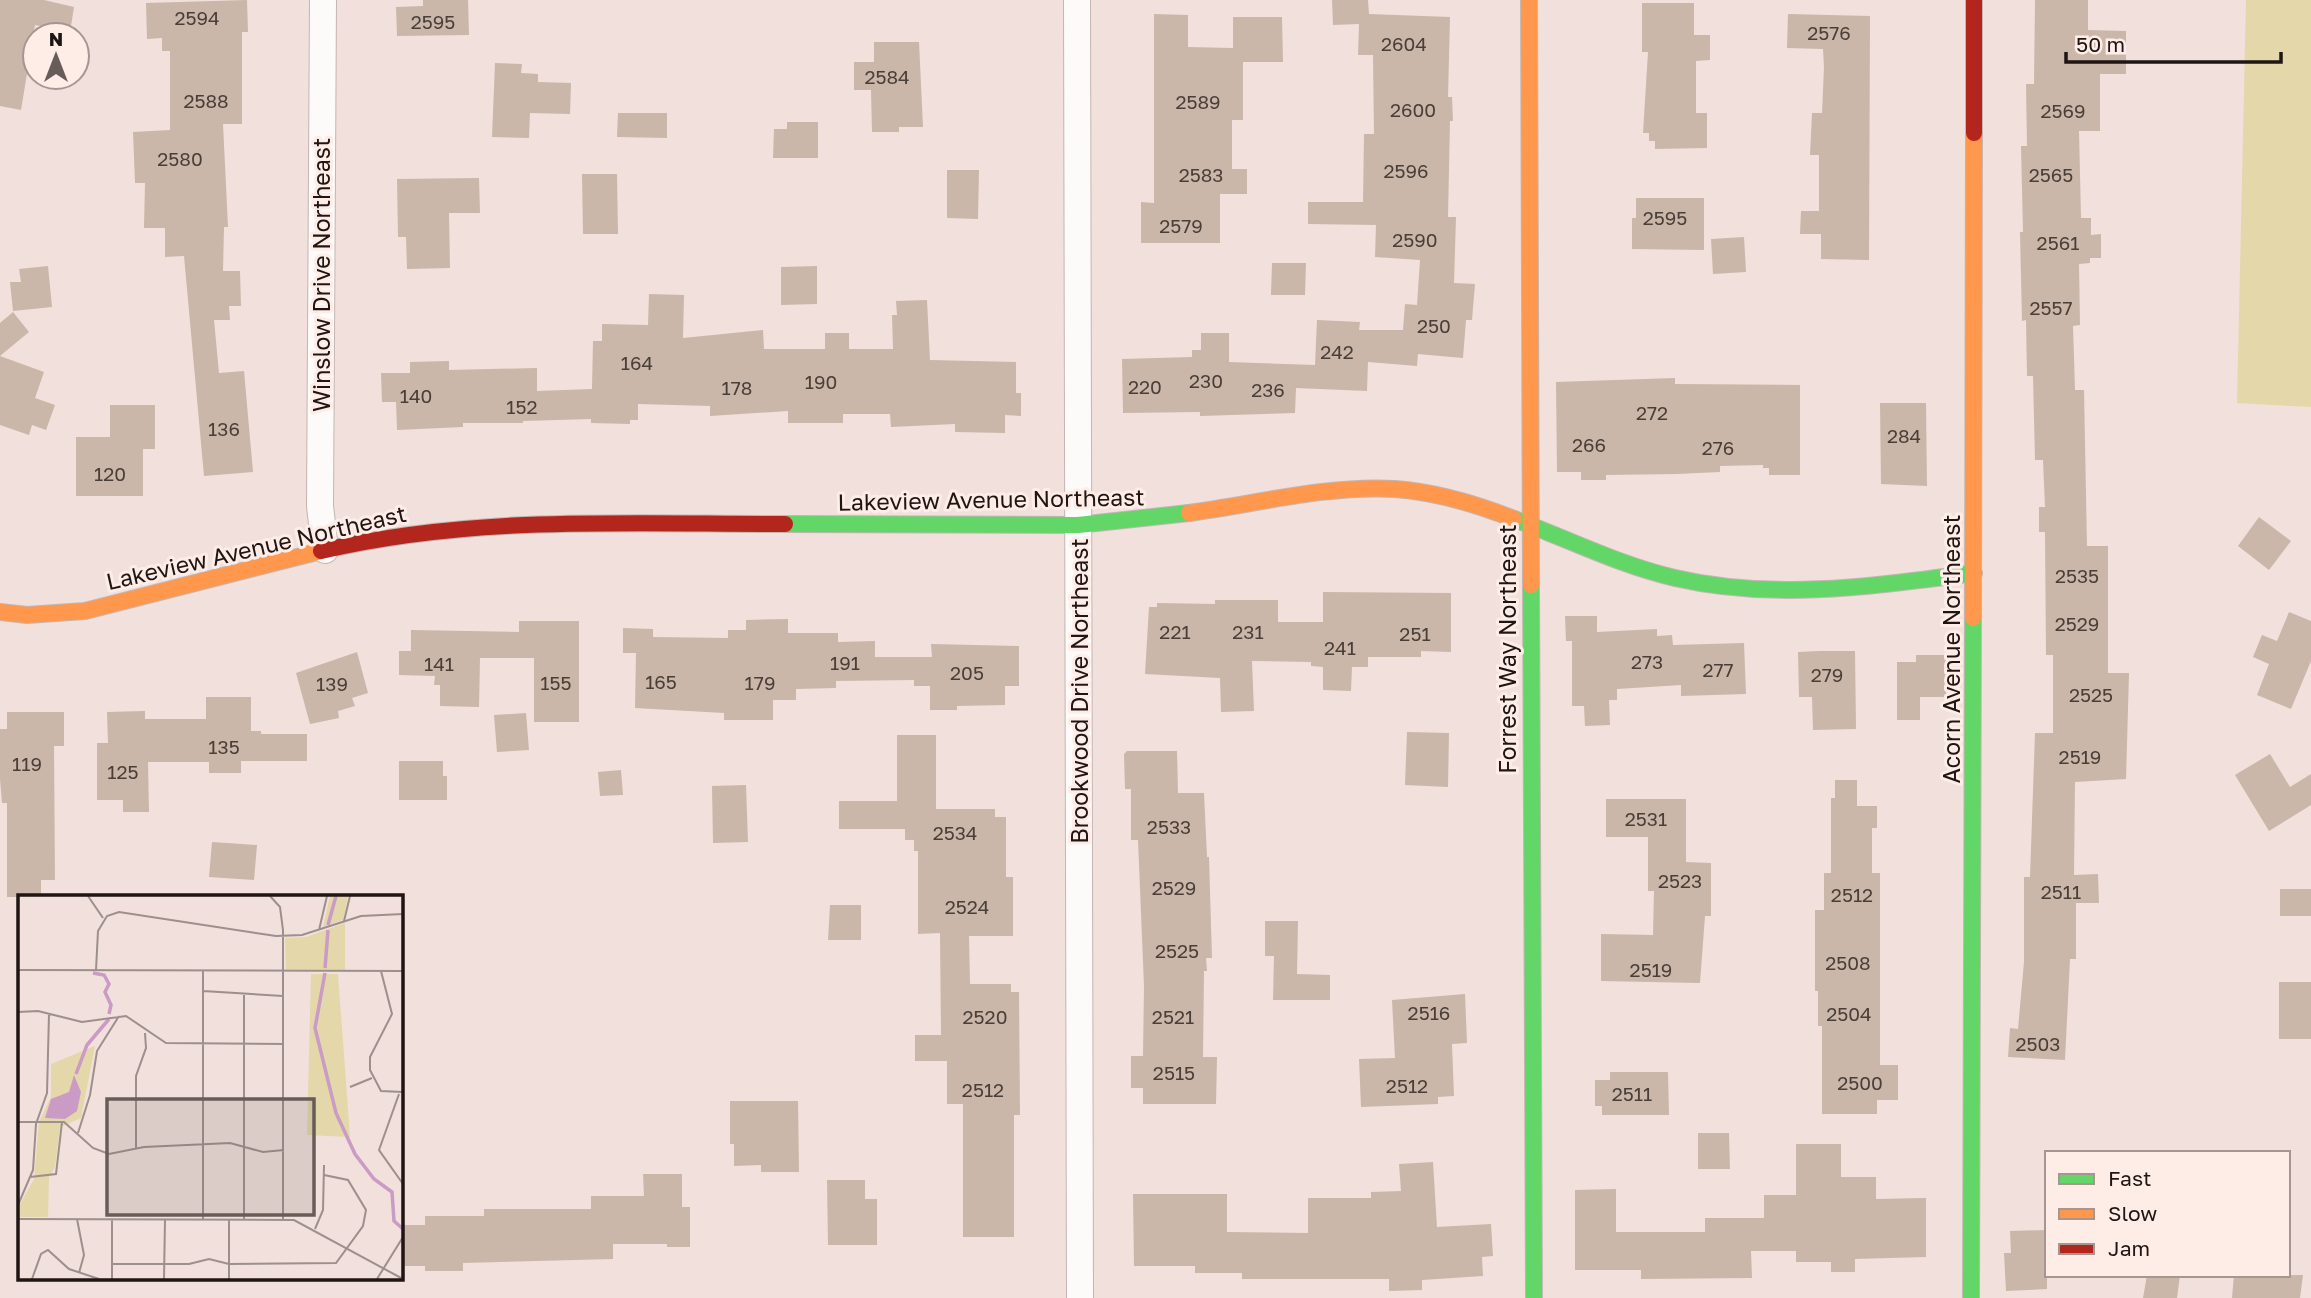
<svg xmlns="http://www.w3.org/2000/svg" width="2311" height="1298" viewBox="0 0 2311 1298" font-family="'Golos Text',sans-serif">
<rect width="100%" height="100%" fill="#f1e0dc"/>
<path fill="#e4d7aa" d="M2246 0H2311V407L2237 403Z"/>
<path fill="#cab7a9" d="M0 0H44L74 7 70 32 35 25 21 110 0 106Z
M247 0 248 32H242V124H223L228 227H224L223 271H240L241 306H229L230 320H214L219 373 244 371 253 472 204 476 184 256 165 257V228H144L145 183H135L133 132 170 130V51H162V38L147 39 146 3Z
M423 0H468L469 35 397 36 396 7 423 6Z
M1332 0H1368L1369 14 1450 17 1448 97H1452L1453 121H1450L1448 217H1456L1454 283 1475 284 1472 320H1466L1463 358 1418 354 1417 366 1368 362 1367 391 1296 388 1295 413 1200 416V412L1123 413 1122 359 1192 357V350H1201V333H1229V362L1315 365 1317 320 1360 322 1359 330H1403L1405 304 1417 305 1420 260 1375 257 1376 225 1308 224V202H1363L1364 134H1374L1373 55H1358L1359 24 1333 25Z
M2035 0H2088V30L2126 31V74H2100V131H2079L2081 218H2091V235L2101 234V258H2090V263L2079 264 2080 325 2073 326 2075 390H2084L2087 546H2108V673H2129L2126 779 2075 782 2074 875 2098 874 2099 903H2076V959H2070L2065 1060 2008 1057 2010 1028 2018 1029 2024 962V877H2030L2035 733H2053V655H2046L2045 532H2039V507H2045L2043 460H2035L2033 376H2027L2026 320 2022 321 2020 232H2023L2021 146H2027L2026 84H2034Z
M1642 3H1694V35H1710V60L1696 61V113H1707V148L1655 149V141H1649V133H1643L1648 52H1642Z
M1154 14 1188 15V47L1233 48V17H1282L1283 62H1243V120H1232V169H1247V194H1220V243H1141V202L1154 203Z
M1788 14 1870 16 1869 260 1821 259V234H1800L1801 211H1819V155H1810L1812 113H1822L1824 67 1823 49 1787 48Z
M874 42H919L923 127H899V132H872L871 90H854V62H874Z
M495 63 522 64 521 73 538 74V82L571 83 570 114 530 113 529 138 492 137Z
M618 113H667V138L617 137Z
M787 122H818V158H773L774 129H787Z
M947 170H979L978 219 947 218Z
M582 174H617L618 234H583Z
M479 178 480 213H449L450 268 407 269 406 237H398L397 179Z
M1636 198H1704V250L1632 249V218H1636Z
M1744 237 1746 272 1713 274 1711 239Z
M1272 263H1306L1305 295H1271Z
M48 266 52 307 13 311 10 282H21L19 269Z
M817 266V304L781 305V267Z
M649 294 684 295 683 338 763 330 764 349H825V333H849V349H893L892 315H897L896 301 927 300 930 360 1016 362V393H1021V416L1005 415V433L955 432V424L891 427 890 414H843V423H788V411L710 416V406L638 404V420H630V424L591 423V419L523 421V423H463V427L397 430 396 402H382L381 373H410V362L449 361V370L537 368V391L592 389 593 341H602V324L648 325Z
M13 312 29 332 0 356 44 372 35 398 55 405 46 430 32 425 29 435 0 425V323Z
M1675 378V384L1800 385V475H1769V468H1763V465L1720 466V472L1676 474 1606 475V480H1581V472H1557L1556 382Z
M1880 403H1926L1927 486 1881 484Z
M110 405H155V449H143V496H76V437H110Z
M2259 517 2291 541 2269 570 2238 546Z
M1323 592 1451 593V652L1421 651V657H1368V667H1352L1351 691 1323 690V667L1311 666V662L1252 661 1254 711 1221 712 1220 678 1145 674 1149 607H1157V603L1215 604V600H1278V622H1323Z
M2289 612 2311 621V661L2291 709 2257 695 2269 664 2253 657 2262 635 2277 641Z
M1565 616H1597V632L1657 629V636L1672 635 1673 645 1744 643 1746 694 1681 696V685L1617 689V700H1609L1610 725 1585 726 1584 706H1572V641H1566Z
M788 619V633H838V642L875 641V657H932L931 644 1019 646V686H1005V705L957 706V710H930V686H914V680L836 681V688L796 689V700H773V720H724V713L635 708 636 653H623V628L653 629V637L728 638V630H746V620Z
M519 621H579V722H534V658H480L479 707 440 706V685H434L435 676 399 675V651H411V630L519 632Z
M1820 651H1855L1856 729 1813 730 1812 697H1799L1798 652Z
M357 652 368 693 352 698 355 706 338 711 339 718 310 724 296 673Z
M1916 655H1946V697H1920V720H1897V662H1916Z
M206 697H251V731H261V734H307V761H241V773H209V762H148L149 812H123V800H97V743H108L107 712 145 711V719H206Z
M7 712H64V746H54L55 880H41V897H7V803H2L0 779V729H7Z
M526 713 529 750 497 752 494 715Z
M1407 732 1449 733 1448 787 1405 785Z
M897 735H936V809H995V817H1006V877H1013V936H969L970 984H1011V992H1019L1020 1115H1014V1237H963V1104H947V1061H915V1035H941L940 933 918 934V851H914V840H905V829H839V801H897Z
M1127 751H1177L1178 793H1204L1207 857H1209L1212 958H1206L1207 971H1204L1203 1057H1217L1216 1104H1143V1088H1131V1056H1143L1144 986 1138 840H1131V789H1125L1124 754Z
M2270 754 2290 787 2311 774V805L2269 831 2235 775Z
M399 761H443V776H447V800H399Z
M621 770 623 795 600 796 598 772Z
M1835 780H1857V806H1877V828H1872V873H1880V1065H1898V1100H1877V1114H1822V1026H1818V991H1815V910H1824V873H1831V798H1835Z
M746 785 748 842 713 843 712 786Z
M1606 799H1686V862L1711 863V916H1705L1700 983 1601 981V934L1653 935 1654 891H1648V837H1606Z
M212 842 257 845 254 880 209 877Z
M2280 889H2311V916H2280Z
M830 905H861V940H828Z
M1265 921H1298L1297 974 1330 975V1000H1273L1274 956H1265Z
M2279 982H2311V1039H2279Z
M1465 994 1467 1043 1452 1044 1454 1096 1438 1097V1104L1361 1107 1359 1059 1395 1058 1392 1000Z
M1610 1072H1668L1669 1115H1602V1106H1595V1080H1610Z
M730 1101H798L799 1172H761V1165L734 1166V1144H730Z
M1698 1133H1729L1730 1169H1698Z
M1796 1144H1841V1177H1876V1199L1926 1198V1257L1855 1259V1272H1831V1262H1796V1251H1751L1752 1278 1641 1279V1270H1575V1190L1616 1189V1232H1705V1218H1764V1195H1796Z
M1433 1162 1437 1227 1491 1224 1493 1256 1482 1257 1483 1276 1422 1280V1290L1389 1291V1279H1242V1273H1195V1266H1134L1133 1194H1227V1232L1308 1233V1198H1371V1192L1401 1191 1399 1164Z
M643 1174H682V1207H690V1247H667V1244H613V1259L463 1263V1271H425V1266H401V1225H425V1216H484V1209H591V1196H644Z
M827 1180H865V1199H877V1245H828Z
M2047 1230V1289L2006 1291 2004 1253H2011L2010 1231Z
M2147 1275H2180L2177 1298H2143Z
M2234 1275H2303L2300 1298H2232Z"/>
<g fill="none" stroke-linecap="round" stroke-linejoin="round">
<defs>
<path id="street" d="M323 0 320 506 325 550
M1077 0 1080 1298"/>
<path id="fast" d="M1514 519C1568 539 1619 565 1675 578 1775 601 1874 586 1974 573
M785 524 1078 525 1189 513
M1531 585 1534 1298
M1971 1298 1973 618"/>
<path id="slow" d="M1529 0 1531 585
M1189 513C1256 504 1327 485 1395 489 1437 492 1476 504 1514 519
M0 612 27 615 85 611 321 551
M1973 618 1974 133"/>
<path id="jam" d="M1974 133V0
M321 551C473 515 630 524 785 524"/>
</defs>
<use href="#street" stroke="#c3b6b3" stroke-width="28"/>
<use href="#fast" stroke="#c3b6b3" stroke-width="18"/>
<use href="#slow" stroke="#c3b6b3" stroke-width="18"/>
<use href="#jam" stroke="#c3b6b3" stroke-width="18"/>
<use href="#street" stroke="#fdfafa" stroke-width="26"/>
<use href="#fast" stroke="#63d668" stroke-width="16"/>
<use href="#slow" stroke="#ff974d" stroke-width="16"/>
<use href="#jam" stroke="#b3261e" stroke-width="16"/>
</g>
<g text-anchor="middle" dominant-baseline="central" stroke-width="6" stroke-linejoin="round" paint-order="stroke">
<g font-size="19" fill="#4a3e38">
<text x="197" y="17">2594</text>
<text x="433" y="21">2595</text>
<text x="1829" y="32">2576</text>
<text x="1404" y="43">2604</text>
<text x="887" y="76">2584</text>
<text x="206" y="100">2588</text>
<text x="1198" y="101">2589</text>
<text x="1413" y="109">2600</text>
<text x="2063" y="110">2569</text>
<text x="180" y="158">2580</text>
<text x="1406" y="170">2596</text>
<text x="1201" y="174">2583</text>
<text x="2051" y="174">2565</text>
<text x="1665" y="217">2595</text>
<text x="1181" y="225">2579</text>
<text x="1415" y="239">2590</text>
<text x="2058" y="242">2561</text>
<text x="2051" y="307">2557</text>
<text x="1434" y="325">250</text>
<text x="1337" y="351">242</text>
<text x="637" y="362">164</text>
<text x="1206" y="380">230</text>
<text x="821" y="381">190</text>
<text x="1145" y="386">220</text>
<text x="737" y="387">178</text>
<text x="1268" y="389">236</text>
<text x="416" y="395">140</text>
<text x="522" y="406">152</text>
<text x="1652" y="412">272</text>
<text x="224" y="428">136</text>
<text x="1904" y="435">284</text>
<text x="1589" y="444">266</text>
<text x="1718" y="447">276</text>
<text x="110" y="473">120</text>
<text x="2077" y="575">2535</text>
<text x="2077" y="623">2529</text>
<text x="1175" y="631">221</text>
<text x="1248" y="631">231</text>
<text x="1415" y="633">251</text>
<text x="1340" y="647">241</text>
<text x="1647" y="661">273</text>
<text x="845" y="662">191</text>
<text x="439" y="663">141</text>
<text x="1718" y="669">277</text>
<text x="967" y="672">205</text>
<text x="1827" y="674">279</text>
<text x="661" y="681">165</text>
<text x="556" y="682">155</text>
<text x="760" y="682">179</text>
<text x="332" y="683">139</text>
<text x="2091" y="694">2525</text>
<text x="224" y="746">135</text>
<text x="2080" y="756">2519</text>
<text x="27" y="763">119</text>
<text x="123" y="771">125</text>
<text x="1646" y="818">2531</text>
<text x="1169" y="826">2533</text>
<text x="955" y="832">2534</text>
<text x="1680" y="880">2523</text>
<text x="1174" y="887">2529</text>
<text x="2061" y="891">2511</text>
<text x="1852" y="894">2512</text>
<text x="967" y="906">2524</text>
<text x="1177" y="950">2525</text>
<text x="1848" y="962">2508</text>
<text x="1651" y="969">2519</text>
<text x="1429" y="1012">2516</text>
<text x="1849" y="1013">2504</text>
<text x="985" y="1016">2520</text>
<text x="1173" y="1016">2521</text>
<text x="2038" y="1043">2503</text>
<text x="1174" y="1072">2515</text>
<text x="1860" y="1082">2500</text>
<text x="1407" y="1085">2512</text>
<text x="983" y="1089">2512</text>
<text x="1632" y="1093">2511</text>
</g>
<g font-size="23" fill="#1f1513" stroke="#feece7">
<text transform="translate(321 275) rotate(-90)">Winslow Drive Northeast</text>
<text transform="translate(991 499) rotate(-1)">Lakeview Avenue Northeast</text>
<text transform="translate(256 547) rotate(-13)">Lakeview Avenue Northeast</text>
<text transform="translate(1507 649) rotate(-90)">Forrest Way Northeast</text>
<text transform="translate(1951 649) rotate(-90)">Acorn Avenue Northeast</text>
<text transform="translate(1079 691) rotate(-90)">Brookwood Drive Northeast</text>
</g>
</g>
<g transform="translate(18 895)">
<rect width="385" height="385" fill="#f1e0dc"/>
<path d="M312 1H330L325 25 305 32ZM327 28V75L268 74 267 43 288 42ZM293 79H320L332 242 289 240ZM77 151 63 223 42 232 37 272 31 282 30 322H0V313L16 284 21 227 33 202V169Z" fill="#e4d7aa"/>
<path d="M56 180 63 197 59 216 47 224 27 223 33 204 51 197Z" fill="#ca9bc4"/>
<path fill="none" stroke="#ca9bc4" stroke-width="3.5" d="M310 30 318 1M307 73 310 35M75 78 86 80 91 89 87 97 93 110 91 119M307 78 297 133 318 218 337 259 356 284 374 297 376 326 385 334M58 179 69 150 91 124"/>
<path fill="none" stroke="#9d8f8c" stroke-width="2" d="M70 1 85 23M252 1 262 12 265 35V324M326 26 332 1M301 35 309 1M0 75 385 76M78 75 80 36 89 21 101 17 258 41 284 40 343 21 385 19M185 75V325M363 76 374 119 352 162V175L363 196 385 197M185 96 265 101M226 100V325M0 117 20 116 64 127 108 121 148 148 266 149M332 192 354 183M381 199 361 255 385 289M0 227H46L75 253 91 259 126 252 212 248 245 257 266 255M60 238 72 200 79 156 101 121M118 253V181L128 153 127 138M12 282 38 279 44 227M0 310 15 275 18 229 29 198 31 119M0 324 276 325 385 384M59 324 66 360 61 378M297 334 305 315 306 270M94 369H171L191 364 211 369 318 368 345 331 348 315 330 285 306 280M14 384 23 359 30 355 51 374 81 384M94 384V325M146 384 147 325M211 384V325M359 384 385 342"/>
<path fill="#685c59" fill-opacity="0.15" stroke="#685c59" stroke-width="3.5" d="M89 204H296V320H89Z"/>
<rect width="385" height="385" fill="none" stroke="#1f1513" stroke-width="3.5"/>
</g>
<rect x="2045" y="1151" width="245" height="126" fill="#feece7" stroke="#a59692" stroke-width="2"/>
<rect x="2059" y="1174" width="35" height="10" fill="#63d668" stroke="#a59692" stroke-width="2"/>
<text x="2108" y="1186" font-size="21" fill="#1f1513">Fast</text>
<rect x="2059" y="1209" width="35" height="10" fill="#ff974d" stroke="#a59692" stroke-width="2"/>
<text x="2108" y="1221" font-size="21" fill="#1f1513">Slow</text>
<rect x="2059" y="1244" width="35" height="10" fill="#b3261e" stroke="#a59692" stroke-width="2"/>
<text x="2108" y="1256" font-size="21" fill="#1f1513">Jam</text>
<g transform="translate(56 56)"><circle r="33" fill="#feece7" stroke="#a59692" stroke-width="2"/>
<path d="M0-5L12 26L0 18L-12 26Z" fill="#685c59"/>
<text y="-10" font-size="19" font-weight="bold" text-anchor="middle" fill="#1f1513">N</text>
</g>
<path d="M2066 52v10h215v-10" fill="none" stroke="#1f1513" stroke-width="3.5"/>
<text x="2076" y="52" font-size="21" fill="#1f1513" stroke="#feece7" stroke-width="5" paint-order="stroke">50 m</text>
</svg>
